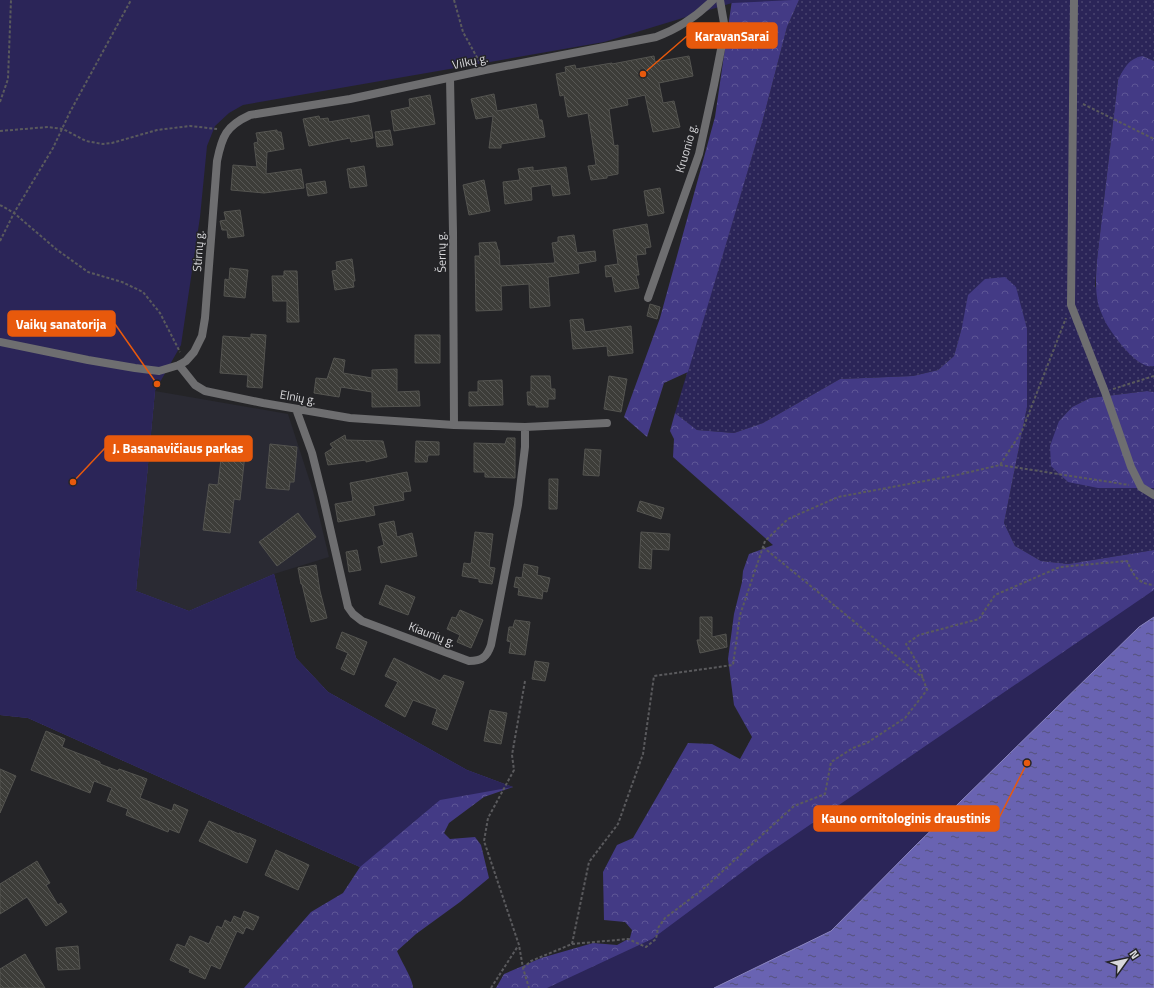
<svg xmlns="http://www.w3.org/2000/svg" width="1154" height="988" viewBox="0 0 1154 988" font-family="'Titillium Web',sans-serif">
<defs>
<pattern id="grass-dots" width="8" height="8" patternUnits="userSpaceOnUse"><rect width="8" height="8" fill="#2b2558"/><path d="M2 2h.1M6 6h.1" fill="none" stroke="#49446f" stroke-width="1.8" stroke-linecap="round"/></pattern>
<pattern id="forest-crowns" width="20" height="18" patternUnits="userSpaceOnUse"><rect width="20" height="18" fill="#433a85"/><path d="M2 6a3 3 0 1 1 6 0M12 15a3 3 0 1 1 6 0" fill="none" stroke="#5e5696"/></pattern>
<pattern id="water-ripples" width="26" height="14" patternUnits="userSpaceOnUse"><rect width="26" height="14" fill="#6963b2"/><path d="M2 4q2-2 4 0t4 0M15 11q2-2 4 0t4 0" fill="none" stroke="#55527a"/></pattern>
<pattern id="building-back-hatch" width="6" height="6" patternUnits="userSpaceOnUse"><rect width="6" height="6" fill="#3d3d39"/><path d="M-1 5l2 2M0 0l6 6M5-1l2 2" fill="none" stroke="#585855"/></pattern>
</defs>
<rect width="100%" height="100%" fill="#242427"/>
<path fill="#2a2a33" d="M155 391 288 414 313 491 329 557 274 574 189 611 136 591Z"/>
<path fill="url(#grass-dots)" d="M799 0H1154V61L1143 56 1118 80 1097 260 1095 286 1150 367 1154 366V392L1147 391 1090 398 1072 407 1059 421 1098 488H1154V550L1068 564 1041 561 1015 546 1004 523 1027 407 962 327 954 356 938 370 913 376 840 379 763 423 734 433 697 430 675 413 762 123 787 27Z"/>
<path fill="url(#forest-crowns)" d="M732 0H799L787 27 762 123 688 372 664 383 647 437 624 417 660 318 715 117Z
M1143 56 1154 61V366C1140 371 1116 339 1109 328 1105 322 1100 311 1098 303 1095 288 1096 275 1097 260L1118 80C1124 68 1129 58 1143 56Z
M1005 277 1016 287 1027 329V407L1004 523 1015 546 1041 561 1068 564 1154 550V617L714 988H496L504 974 541 958 593 943 617 945 630 938 632 930 625 922 604 920 603 872 617 845 633 838 688 743 712 744 740 759 752 737 734 705 728 659 734 614 742 582 743 571 749 554 773 545 673 457 674 439 670 431 675 413 697 430 734 433 763 423 840 379 913 376 938 370 954 356 962 327 968 295 985 279Z
M0 354 155 391 136 591 189 611 274 574 296 658 328 692 467 770 513 787 484 797 449 823 444 833 450 839 475 837 481 845 489 878 460 902 416 934 397 951C401 961 413 979 413 988H244L311 912 343 893 360 867 28 718 0 715Z
M1147 391 1154 392V488H1098L1068 482 1051 466 1050 446 1059 421 1072 407 1090 398Z"/>
<path fill="#2b2558" d="M0 0H792L732 3 604 42 243 105 229 113 215 126 207 146 200 217 181 345 155 391 136 591 189 611 274 574 296 658 328 692 467 770 513 787 440 800 360 867 28 718 0 715Z
M1154 590V988H547L652 939 757 861Z"/>
<path fill="url(#water-ripples)" stroke="#8b86bf" d="M1154 617V988H714L831 931 915 846 1139 627Z"/>
<path fill="url(#building-back-hatch)" stroke="#545450" d="M654 56 655 62 689 56 693 76 659 83 663 103 674 101 680 127 653 132 645 95 627 99 628 105 609 109 614 146 618 145V174L607 176V178L591 180 588 166 596 165 588 113 568 117 564 95 560 96 556 74 566 72 565 67 575 65 576 69 612 63V64Z
M494 94 497 111 536 104 539 120H542L545 137 501 144V148H489L493 116 476 119 471 99Z
M430 95 435 124 394 131 391 111 410 107 409 99Z
M369 115 373 138 351 142 350 138 309 146 303 119 319 116 320 119 328 118 329 122Z
M277 130V132H281L284 149 267 152 266 174 301 169 304 188 264 193 231 190 233 165 257 167 254 143 258 142 256 133Z
M390 130 393 145 377 147 375 132Z
M364 166 367 186 350 188 347 169Z
M533 167V171L566 167 570 194 553 196 551 184 531 187 532 200 505 204 503 182 520 180 518 169Z
M484 180 490 211 469 215 463 185Z
M325 181 327 193 308 196 306 184Z
M660 188 664 213 648 216 644 191Z
M240 210 244 236 228 238 227 230H222L220 221 226 220 224 212Z
M647 224 651 247 645 248 646 254 636 255 639 275H636L639 288 615 292 612 276 606 277 605 266 618 264 613 230Z
M574 235 577 253 595 251 596 261 578 264 579 273 548 277 550 306 530 308 529 284 501 286 502 310 476 311 475 256H480L479 243 496 242 498 250H499L500 266 555 263 552 243 558 242V237Z
M352 259 355 281H353L354 287 335 290 332 271 337 270 336 262Z
M230 268 248 270 245 298 224 296 225 279 229 280Z
M284 271H297L299 322H287V301H273L272 276H284Z
M650 304 660 307 657 319 647 316Z
M583 319 585 332 631 326 633 353 608 356 607 346 573 349 570 320Z
M251 334 266 335 262 388 247 387 248 375 220 373 223 336 251 338Z
M415 335H440V363H415Z
M334 358 345 360 343 373 372 378V370L397 369V392L419 391 420 406 372 407V392L341 387 339 397 314 393 316 378 327 379Z
M531 376H550L551 389H555V399H548V407H536V405H528L527 392H531Z
M609 376 627 379 621 412 604 409Z
M502 380 503 405 469 406V392H478V381Z
M345 435 346 440 383 441 387 457 366 462V460L328 465 325 453 333 448 330 444Z
M507 438H515V478L485 477V472H474V443L505 444Z
M416 441 439 442V455H428L427 462H415Z
M270 444 297 447 294 482H290L289 490 266 488Z
M585 449 601 450 599 476 583 475Z
M222 451 245 454 240 500 234 499 230 533 203 530 209 484 218 485Z
M407 472 411 491 403 492 404 500 373 506 375 515 338 522 335 504 353 501 350 483Z
M549 479H558L557 509H549Z
M640 501 664 508 661 519 637 511Z
M298 513 316 537 277 566 259 542Z
M394 521 397 537 412 533 417 556 381 563 378 547 384 545 379 524Z
M475 532 493 534 489 567 495 568 492 584 479 582V579L462 576 464 563 471 564Z
M641 532 670 534 669 550 652 549 651 569 639 568Z
M357 550 361 570 349 572 346 552Z
M524 564 538 567 537 575 550 578 547 592 543 591 542 599 518 595 519 588 514 587 516 577 522 578Z
M316 565 320 591 327 618 311 622 302 584H301L298 568Z
M386 585 415 597 408 615 379 604Z
M460 610 483 620 471 648 457 642 460 635 447 629 452 617 456 618Z
M700 617H712V637L726 634 727 647 700 653 697 640H700Z
M515 620 530 622 525 655 509 653 511 642 507 641 509 627H513Z
M342 632 367 642 354 675 341 669 348 653 336 648Z
M394 658 440 681 444 675 464 682 447 730 432 724 437 709 413 700 405 717 385 706 398 682 385 676Z
M535 661 549 663 545 681 532 679Z
M490 710 507 713 501 744 484 741Z
M46 731 65 739 62 747 100 762V764L118 771 119 769 147 779 140 798 172 811 174 804 188 810 179 833 169 829 168 832 126 815 128 809 107 801 112 788 94 781 90 793 31 770Z
M0 769 16 776 0 813Z
M209 821 239 834V833L256 840 247 863 199 841Z
M276 850 309 865 298 890 265 875Z
M37 861 50 883 46 885 58 905 61 903 67 912 46 926 27 897 0 914V884Z
M244 911 259 917 253 930 246 927 243 934 237 931 220 969 211 965 205 979 189 972 190 969 170 960 177 944 185 947 190 936 209 944 217 926 222 928 225 920 231 923 234 916 241 919Z
M78 946 80 969 58 970 56 948Z
M25 954 45 988H0V969Z"/>
<g fill="none" stroke-linecap="round" stroke-linejoin="round">
<path stroke="#5a5a5d" stroke-width="2" stroke-dasharray="3 2" stroke-linecap="butt" d="M454 0 463 32 479 61
M0 102 8 79 11 0
M1083 104 1154 139
M0 131 48 127 63 129 86 141 103 144 112 143 157 130 190 126 217 129
M0 205 14 213 56 249 88 272 122 282 143 292 160 313 180 352
M0 241 14 213 53 148 70 112 131 0
M1113 389 1154 376
M1000 465 1129 485
M763 547 923 678
M525 681 512 755 514 770 488 818 484 841 519 945 523 968 529 988
M572 944 589 862 618 824 643 754 654 676 733 665 740 615 765 541 788 519 838 497 957 475 1000 465 1022 431 1066 318
M523 968 531 961 572 944 628 939 646 947 656 939 658 928 665 918 702 890 794 806 825 794 831 762 853 748 867 743 905 718 927 690 918 664 906 644 919 635 979 619 995 595 1060 567 1127 561C1133 574 1137 584 1154 585
M491 988 518 946"/>
<path stroke="#6e6e70" stroke-width="8" d="M1074 0 1071 305 1105 392 1131 467 1141 487 1154 495
M450 78 453 232 454 425
M648 298 699 154 714 85 725 29 720 0
M179 365 195 385 205 391 263 403 350 418 454 425 525 427 607 423
M296 409 312 453 323 497 348 607 353 614 362 621 469 661C482 661 487 657 491 645L518 505 525 447V427"/>
<path stroke="#6e6e70" stroke-width="8" d="M0 342 88 360 135 368 159 371 179 365 186 361 194 352 202 336 205 318 217 161C222 136 226 126 250 115L350 99 485 70 656 37C678 29 697 16 713 0"/>
</g>
<g text-anchor="middle" dominant-baseline="central" stroke-width="3" stroke-linejoin="round" paint-order="stroke">
<g font-size="12" fill="#d9d9dc" stroke="#242427">
<text transform="translate(470 61) rotate(-12)">Vilkų g.</text>
<text transform="translate(686 148) rotate(-74)">Kruonio g.</text>
<text transform="translate(198 251) rotate(-86)">Stirnų g.</text>
<text transform="translate(441 252) rotate(-91)">Šernų g.</text>
<text transform="translate(298 397) rotate(10)">Elnių g.</text>
<text transform="translate(432 634) rotate(21)">Kiaunių g.</text>
</g>
</g>
<path fill="none" stroke="#e8590c" stroke-width="1.5" d="M643 74L687 36M157 384L115 324M73 482L105 448M1027 763L999 818"/>
<g fill="#e8590c" stroke="#242427" stroke-width="1.5">
<circle cx="643" cy="74" r="4"/>
<circle cx="157" cy="384" r="4"/>
<circle cx="73" cy="482" r="4"/>
<circle cx="1027" cy="763" r="4"/>
</g>
<g fill="#e8590c" stroke="#e8590c" stroke-width="1.5">
<rect x="687" y="23" width="90" height="25" rx="4"/>
<rect x="8" y="311" width="107" height="25" rx="4"/>
<rect x="105" y="436" width="147" height="25" rx="4"/>
<rect x="814" y="806" width="185" height="25" rx="4"/>
</g>
<g font-size="13" text-anchor="middle" font-weight="bold" fill="#fff">
<text x="732" y="41">KaravanSarai</text>
<text x="61" y="329">Vaikų sanatorija</text>
<text x="178" y="453">J. Basanavičiaus parkas</text>
<text x="906" y="823">Kauno ornitologinis draustinis</text>
</g>
<g transform="translate(1126 960) rotate(57)" stroke="#242427" stroke-width="3" paint-order="stroke">
<path d="M0-3L7 15L0 10L-7 15Z" fill="#d9d9dc"/>
<text y="-6" font-size="11" font-weight="bold" text-anchor="middle" fill="#d9d9dc">N</text>
</g>
</svg>
